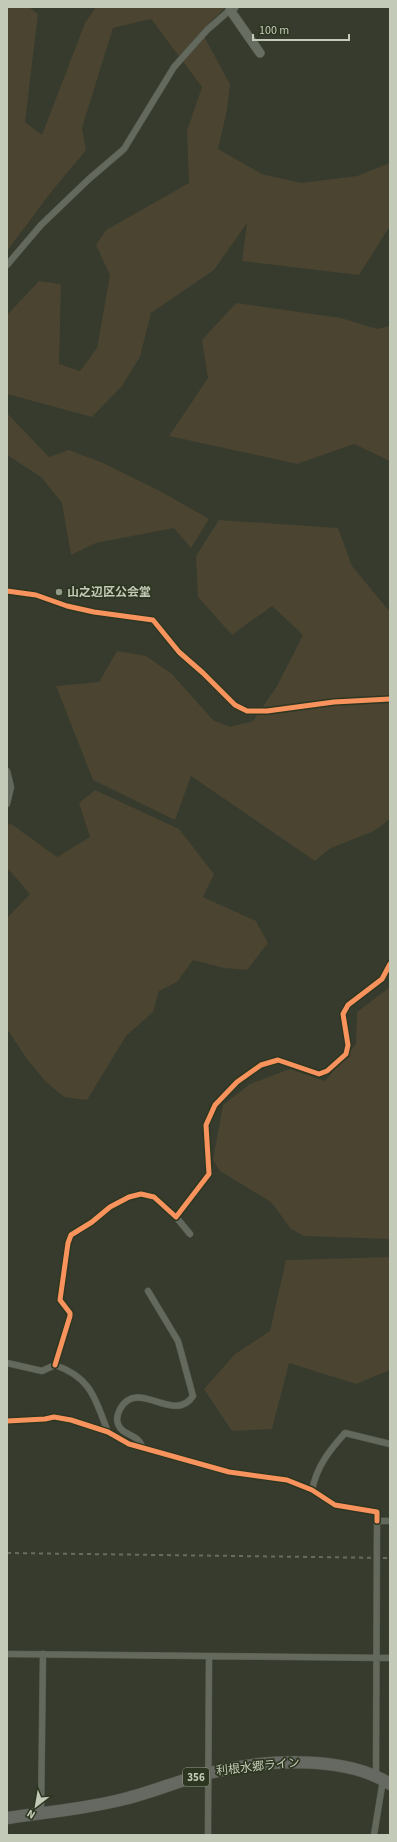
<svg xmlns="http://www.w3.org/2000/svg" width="397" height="1842" viewBox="0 0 397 1842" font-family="'Source Sans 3','Noto Sans JP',sans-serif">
<rect width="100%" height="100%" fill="#363b2d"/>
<path fill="#4a4431" d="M7 7H29L38 14 25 122 42 135 85 23 96 7H226L201 31 230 84 227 110 218 149 262 174 301 183 357 176 390 163V226L359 275 242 261 247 223 214 270 151 313 140 357 122 386 92 417 7 394V315L39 281 61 284 59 364 80 371 97 348 110 275 96 245 106 230 189 183 187 131 202 87 151 19 113 28 82 128 86 150 52 191 7 251Z
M236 303 341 318 377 329 390 326V461L354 444 297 464 169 436 208 378 202 340Z
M7 413 49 457 69 450 101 462 162 492 209 519 191 548 174 528 96 543 71 555 62 503 41 477 7 455Z
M219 520 338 528 352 566 390 612V819L374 831 329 849 315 861 191 776 175 820 93 780 56 686 99 682 117 651 146 656 172 674 213 720 230 727 253 721 277 686 303 635 272 606 232 635 198 597 196 556Z
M95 790 179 829 214 874 203 897 256 921 268 943 247 970 224 968 193 960 177 982 159 991 153 1012 126 1036 87 1100 64 1097 45 1081 27 1059 7 1029V918L30 894 7 868V826L10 823 57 857 90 837 79 803Z
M390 987V1239L304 1236 291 1229 271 1202 220 1171 213 1160 223 1105 250 1084 290 1069 325 1081 356 1044 357 1012Z
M390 1257V1370L356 1384 289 1363 272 1429 232 1431 204 1389 235 1354 270 1331 286 1260Z"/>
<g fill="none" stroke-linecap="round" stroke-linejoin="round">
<defs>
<path id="street" d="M7 265 41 225 89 179 124 149 174 67 207 30 230 10
M7 591 36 595 67 606 94 612 153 620 179 652 203 673 235 705 247 711H267L334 702 390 699
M7 771 11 787 7 804
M176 1217 190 1234
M7 1363 42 1371 55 1365C92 1378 95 1399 108 1432
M55 1365 70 1316V1313L60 1300 68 1243 71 1235 92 1222 110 1207 129 1197 141 1194 154 1197 176 1217 209 1174 206 1125 215 1105 237 1082 261 1065 278 1060 319 1074 327 1071 346 1054 348 1045 343 1014 348 1005 382 979 390 964
M7 1421 45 1419 54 1417 71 1420 108 1432 129 1444 229 1472 287 1480 312 1490 335 1505 377 1512V1521
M142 1446C137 1433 122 1436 118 1424 116 1419 118 1413 120 1409 138 1377 174 1425 193 1396L178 1341 148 1291
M312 1490C317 1466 329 1451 345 1433L390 1444
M7 1654 390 1658
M376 1776 377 1521H390
M41 1813 43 1654
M208 1835 209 1657
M374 1835 383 1780"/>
<path id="secondary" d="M234 7 230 10 260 53"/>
<path id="highway" d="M7 1818C46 1812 86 1809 124 1799 153 1792 180 1780 209 1773 260 1760 344 1754 390 1784"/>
</defs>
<use href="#street" stroke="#53574d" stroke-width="7"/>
<use href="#secondary" stroke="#53574d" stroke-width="10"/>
<use href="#highway" stroke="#52574a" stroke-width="13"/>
<use href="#street" stroke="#64695d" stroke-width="6"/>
<use href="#secondary" stroke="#686d61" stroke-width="9"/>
<use href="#highway" stroke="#666962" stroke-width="12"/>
<path stroke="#676c61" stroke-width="2" stroke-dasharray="4 4" stroke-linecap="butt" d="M7 1553 390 1558"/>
<defs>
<path id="cycleway" d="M7 591 36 595 67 606 94 612 153 620 179 652 203 673 235 705 247 711H267L334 702 390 699
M55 1365 70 1316V1313L60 1300 68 1243 71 1235 92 1222 110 1207 129 1197 141 1194 154 1197 176 1217 209 1174 206 1125 215 1105 237 1082 261 1065 278 1060 319 1074 327 1071 346 1054 348 1045 343 1014 348 1005 382 979 390 964
M7 1421 45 1419 54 1417 71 1420 108 1432 129 1444 229 1472 287 1480 312 1490 335 1505 377 1512V1521"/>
</defs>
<use href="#cycleway" stroke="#2d3620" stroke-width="8"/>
<use href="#cycleway" stroke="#f8935d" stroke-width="5"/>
</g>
<circle fill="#929987" stroke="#2d3620" stroke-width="1.5" cx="59" cy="592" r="4"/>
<g text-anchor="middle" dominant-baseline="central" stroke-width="3.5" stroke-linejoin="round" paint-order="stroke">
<rect fill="#2d3620" stroke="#969e8a" stroke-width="1" x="183" y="1768" width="26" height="18" rx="3"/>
<g font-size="11" font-weight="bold" fill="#c3cbb8">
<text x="196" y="1777">356</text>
</g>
<g font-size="12" font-weight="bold" fill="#c3cbb8" stroke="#2d3620" text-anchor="start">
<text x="67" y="592">山之辺区公会堂</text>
</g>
<g font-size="12" fill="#c3cbb8" stroke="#2d3620">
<text transform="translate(258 1767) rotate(-6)">利根水郷ライン</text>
</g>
</g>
<rect width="397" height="1842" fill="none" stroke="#c3cbb8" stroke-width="16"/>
<g transform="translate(36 1806) rotate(211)" stroke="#2d3620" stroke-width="3" paint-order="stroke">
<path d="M0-3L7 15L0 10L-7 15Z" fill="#c3cbb8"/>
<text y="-6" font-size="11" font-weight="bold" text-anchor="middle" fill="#c3cbb8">N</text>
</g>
<path d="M253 34v6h96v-6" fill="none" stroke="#c3cbb8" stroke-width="2"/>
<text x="259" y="34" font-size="12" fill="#c3cbb8" stroke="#2d3620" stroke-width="3" paint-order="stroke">100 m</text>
</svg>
